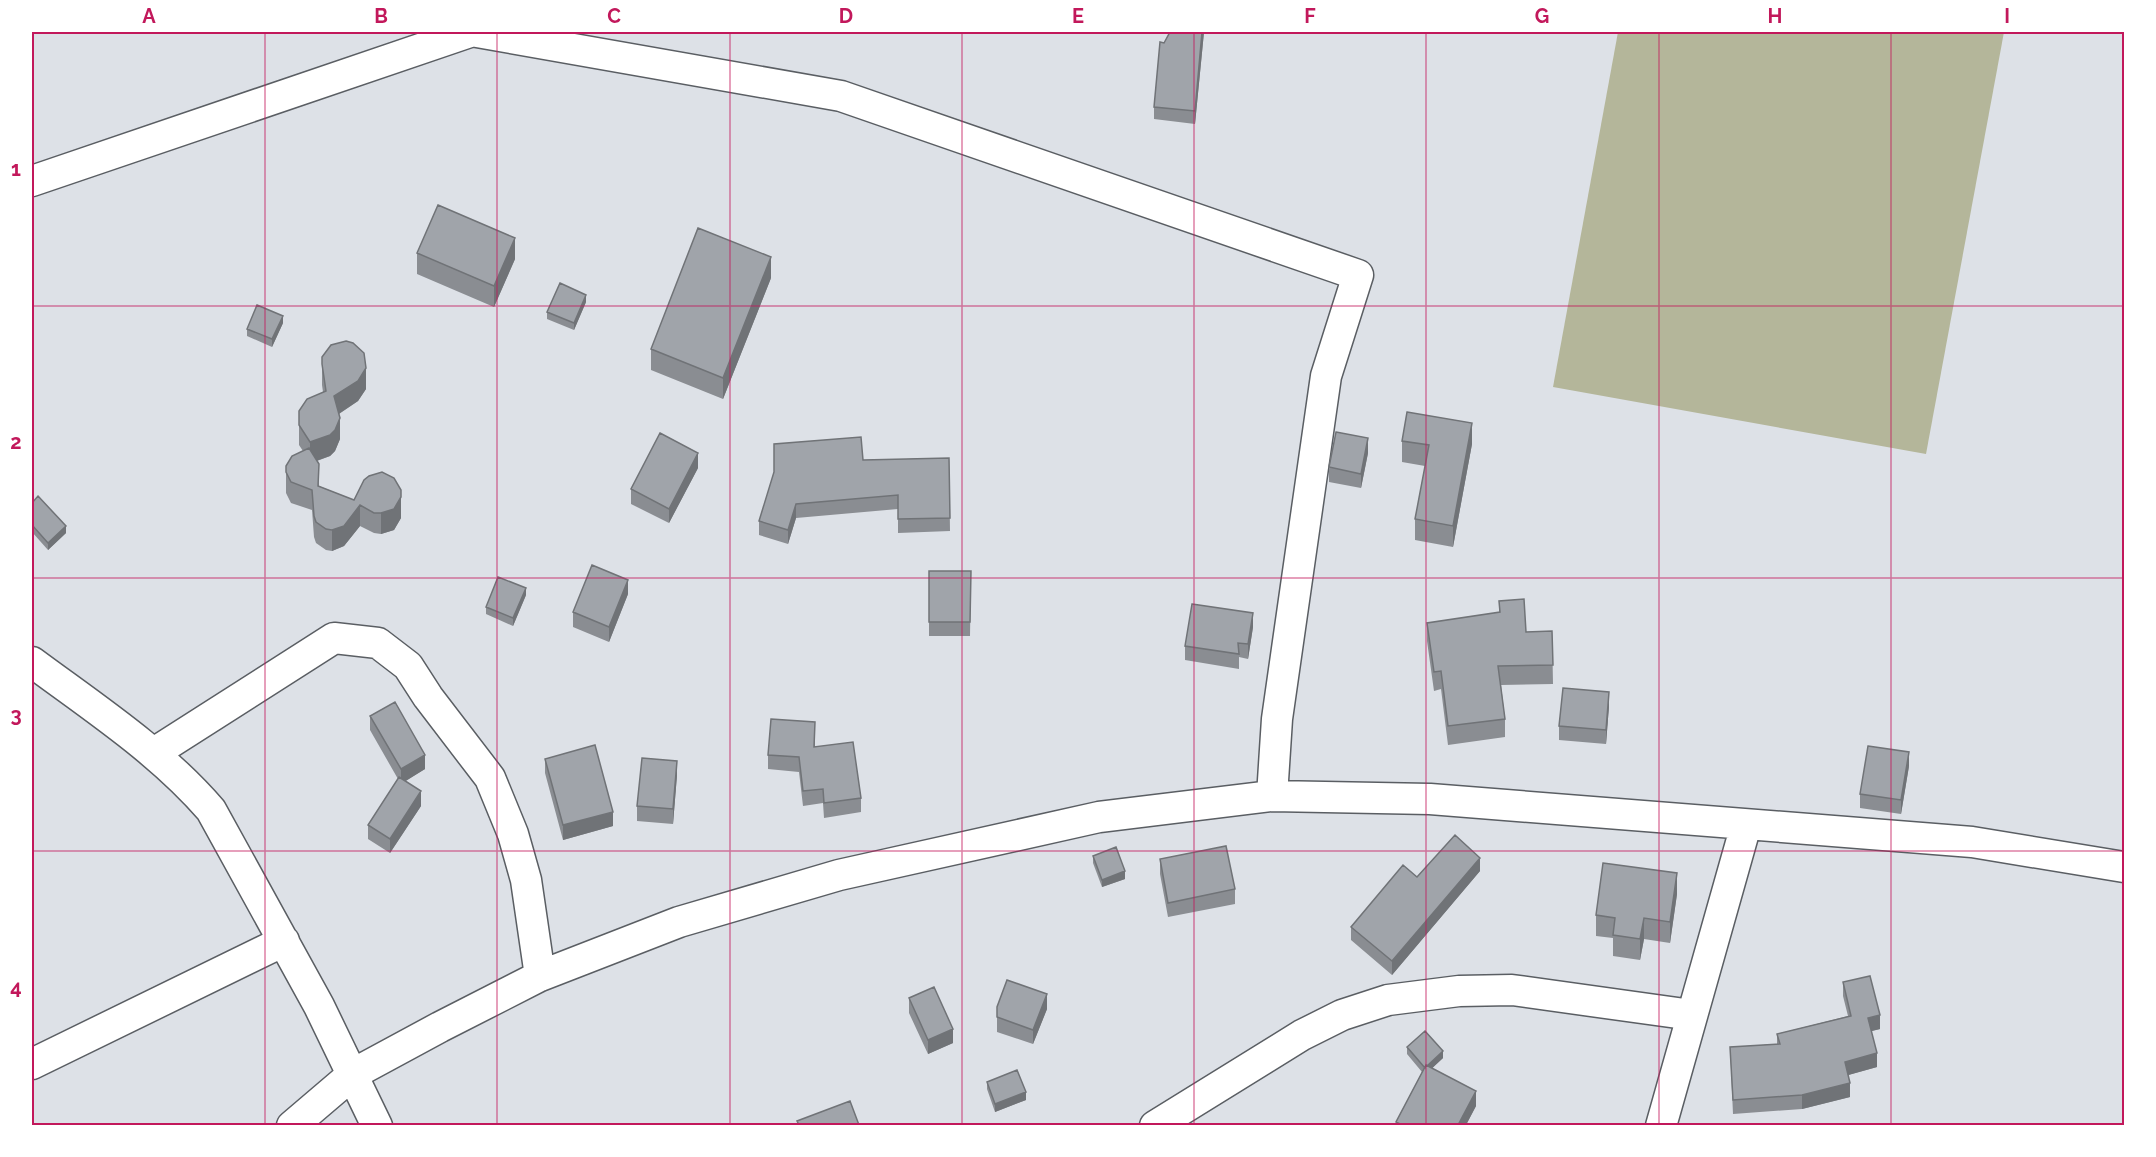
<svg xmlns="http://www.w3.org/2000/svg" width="2156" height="1157" viewBox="0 0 2156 1157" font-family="Raleway,sans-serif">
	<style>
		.green { fill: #b4b69a }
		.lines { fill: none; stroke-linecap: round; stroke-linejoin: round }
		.minor-casing { stroke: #5a5e63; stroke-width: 33 }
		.minor { stroke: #fff; stroke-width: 30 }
		.wall { fill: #8a8d92 }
		.shaded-wall { fill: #707377 }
		.building { fill: #a0a4aa; stroke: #707377; stroke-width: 1.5 }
		.grid { fill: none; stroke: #c2185b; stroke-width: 1.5; stroke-opacity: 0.55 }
		.neatline { fill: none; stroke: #c2185b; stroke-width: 2 }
		.grid-label { font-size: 20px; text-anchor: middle; font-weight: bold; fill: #c2185b }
	</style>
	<rect width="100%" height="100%" fill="#dde1e7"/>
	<path class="green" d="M1618 32H2004L1926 454 1553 387Z"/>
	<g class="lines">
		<defs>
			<path id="minor" d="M477 32 841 96 1358 275 1326 376 1277 719 1272 796
				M32 181 470 32
				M32 662C94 708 160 751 211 810L319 1006 377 1126
				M154 753 334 638 378 643 408 666 428 697 490 778 513 834 526 880 540 976
				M32 1064 284 941
				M292 1126 353 1074 440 1027 540 976 679 922 839 875 1099 817 1272 796 1430 799 1972 842 2124 867
				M1155 1126 1302 1035 1342 1015 1388 1000 1459 991 1512 990 1692 1015
				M1661 1126 1746 825"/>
		</defs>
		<use href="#minor" class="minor-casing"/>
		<use href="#minor" class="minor"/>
	</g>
	<path class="wall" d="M1170 32H1204L1195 124 1154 119V107L1164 43Z
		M417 253 515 259 494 307 417 274Z
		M771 278 723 399 651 370V349Z
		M586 302 574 330 547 319V312Z
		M283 323 272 347 247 336V329Z
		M322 364 366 389 358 401 339 414 340 439 335 451 330 456 317 461 319 486 354 500 401 511V518L394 530 381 534 374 533 360 526 344 546 332 551 326 550 316 543 314 537 312 510 291 503 286 493V466L303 451 299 445V411L323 392 322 385Z
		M1402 441 1472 444 1453 547 1415 540V519L1425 466 1402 462Z
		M1368 453 1361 488 1329 482V467Z
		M949 458 950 531 898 533V509L796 518 788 544 759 535V521L863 460Z
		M698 468 669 523 631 504V489Z
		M32 503 66 533 48 550 32 532Z
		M929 571H971L970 636H929Z
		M628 594 609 642 573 627V612Z
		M526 595 513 626 486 614V607Z
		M1499 601 1526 632 1552 631 1553 684 1501 685 1505 719V737L1448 745 1441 689 1434 691 1427 641V623L1499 613Z
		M1253 627 1248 659 1239 657V669L1185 660V646Z
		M1609 706 1606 744 1559 740V726Z
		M370 716 425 769 405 781 421 806 390 853 368 839V825L398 779 370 730Z
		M815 736V747L861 798V812L824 818 823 803 803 806 799 772 768 769V755Z
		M545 759 613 826 563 840 545 773Z
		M1909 766 1901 814 1860 808V794Z
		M677 775 673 824 637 821V806Z
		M1093 856 1125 879 1102 887 1093 863Z
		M1160 859 1235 889V904L1168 917 1160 874Z
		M1480 871 1392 975 1351 940V927L1417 877Z
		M1677 894 1670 943 1644 939 1640 960 1613 956V938L1596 936V915Z
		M1843 982 1880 1029 1871 1031 1877 1067 1848 1075 1850 1097 1802 1109 1733 1114 1730 1047 1777 1044V1034L1848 1016 1843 996Z
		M909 998 953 1043 928 1054 909 1013Z
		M997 1007 1047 1009 1033 1044 997 1032Z
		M1407 1047 1443 1058 1432 1068 1476 1106 1466 1125H1396V1122L1422 1072 1407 1054Z
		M987 1082 1026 1100 995 1112 987 1089Z"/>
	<path class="shaded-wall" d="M1202 32H1204L1195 124V111Z
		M515 238V259L494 307V286Z
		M771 257V278L723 399V378Z
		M586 295V302L574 330V323Z
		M283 316V323L272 347V339Z
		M366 368V389L358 401 334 417V396Z
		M340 418V439L335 451 330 456 310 463V442Z
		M1472 423V444L1453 547V526Z
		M1368 438V453L1361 488V474Z
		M698 453V468L669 523V509Z
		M401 490V518L394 530 381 534V513Z
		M796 504V518L788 544V530Z
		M360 505V526L344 546 332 551V530Z
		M66 526V533L48 550V543Z
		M628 580V594L609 642V627Z
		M526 588V595L513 626V618Z
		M1253 613V627L1248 659V644Z
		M1609 692V706L1606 744V730Z
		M1909 752V766L1901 814V800Z
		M425 755V769L401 784V769Z
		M677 761V775L673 824V809Z
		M421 791V806L390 853V839Z
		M613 812V826L563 840V825Z
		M1480 858V871L1392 975V961Z
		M1125 871V879L1102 887V880Z
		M1677 873V894L1670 943V922Z
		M1644 918V939L1640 960V939Z
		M1047 994V1009L1033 1044V1030Z
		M1880 1015V1029L1868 1032V1018Z
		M953 1029V1043L928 1054V1040Z
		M1443 1051V1058L1425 1075V1068Z
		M1877 1053V1067L1845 1076V1062Z
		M1850 1083V1097L1802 1109V1095Z
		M1476 1091V1106L1466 1125H1458Z
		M1026 1092V1100L995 1112V1104Z"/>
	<path class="building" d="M1170 32H1202L1195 111 1154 107 1160 42 1164 43Z
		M438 205 515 238 494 286 417 253Z
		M698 228 771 257 723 378 651 349Z
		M560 283 586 295 574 323 547 312Z
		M257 305 283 316 272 339 247 329Z
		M346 341 353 343 364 353 366 368 358 381 334 396 340 418 335 430 330 435 310 442 299 425V411L307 399 326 391 322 364V357L331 345Z
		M1407 412 1472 423 1453 526 1415 519 1429 445 1402 441Z
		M1336 432 1368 438 1361 474 1329 467Z
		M660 433 698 453 669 509 631 489Z
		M861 437 863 460 949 458 950 518 898 519V495L796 504 788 530 759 521 774 472V444Z
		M309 448 319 464 318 486 354 500 364 480 369 476 382 472 394 478 401 490V497L394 509 381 513H374L360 505 344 526 332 530 326 529 316 522 314 516 312 490 291 482 286 472V466L292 456Z
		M38 496 66 526 48 543 32 525V503Z
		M592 565 628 580 609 627 573 612Z
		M929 571H971L970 622H929Z
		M498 577 526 588 513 618 486 607Z
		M1524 599 1526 632 1552 631 1553 665 1498 666 1505 719 1448 726 1441 671 1434 672 1427 623 1500 612 1499 601Z
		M1192 604 1253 613 1248 644 1238 643 1239 654 1185 646Z
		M1563 688 1609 692 1606 730 1559 726Z
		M395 702 425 755 401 769 370 716Z
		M771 719 815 722 814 747 853 742 861 798 824 803 823 789 803 791 799 757 768 755Z
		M595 745 613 812 563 825 545 759Z
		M1868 746 1909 752 1901 800 1860 794Z
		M642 758 677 761 673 809 637 806Z
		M399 777 421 791 390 839 368 825Z
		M1455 835 1480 858 1392 961 1351 927 1403 865 1417 877Z
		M1226 846 1235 889 1168 903 1160 859Z
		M1116 847 1125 871 1102 880 1093 856Z
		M1603 863 1677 873 1670 922 1644 918 1640 939 1613 935 1615 918 1596 915Z
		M1870 976 1880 1015 1868 1018 1877 1053 1845 1062 1850 1083 1802 1095 1733 1100 1730 1047 1780 1044 1777 1034 1851 1016 1843 982Z
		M1007 980 1047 994 1033 1030 997 1017V1007Z
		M934 987 953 1029 928 1040 909 998Z
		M1425 1031 1443 1051 1427 1066 1426 1065 1425 1068 1407 1047Z
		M1426 1065 1476 1091 1458 1125H1402L1396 1122Z
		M1017 1070 1026 1092 995 1104 987 1082Z
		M850 1101 859 1125H799L797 1121Z"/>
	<path class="grid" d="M265 32V1126M497 32V1126M730 32V1126M962 32V1126M1194 32V1126M1426 32V1126M1659 32V1126M1891 32V1126M32 306H2124M32 578H2124M32 851H2124"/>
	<rect width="2156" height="1157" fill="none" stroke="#ffffff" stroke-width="66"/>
	<rect x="33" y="33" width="2090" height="1091" class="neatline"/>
	<g class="grid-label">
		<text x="149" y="23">A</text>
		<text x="381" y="23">B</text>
		<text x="614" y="23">C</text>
		<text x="846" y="23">D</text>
		<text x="1078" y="23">E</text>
		<text x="1310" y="23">F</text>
		<text x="1542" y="23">G</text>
		<text x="1775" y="23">H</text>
		<text x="2007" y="23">I</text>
		<text x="16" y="176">1</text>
		<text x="16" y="449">2</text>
		<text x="16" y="722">3</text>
		<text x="16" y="994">4</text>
	</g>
</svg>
